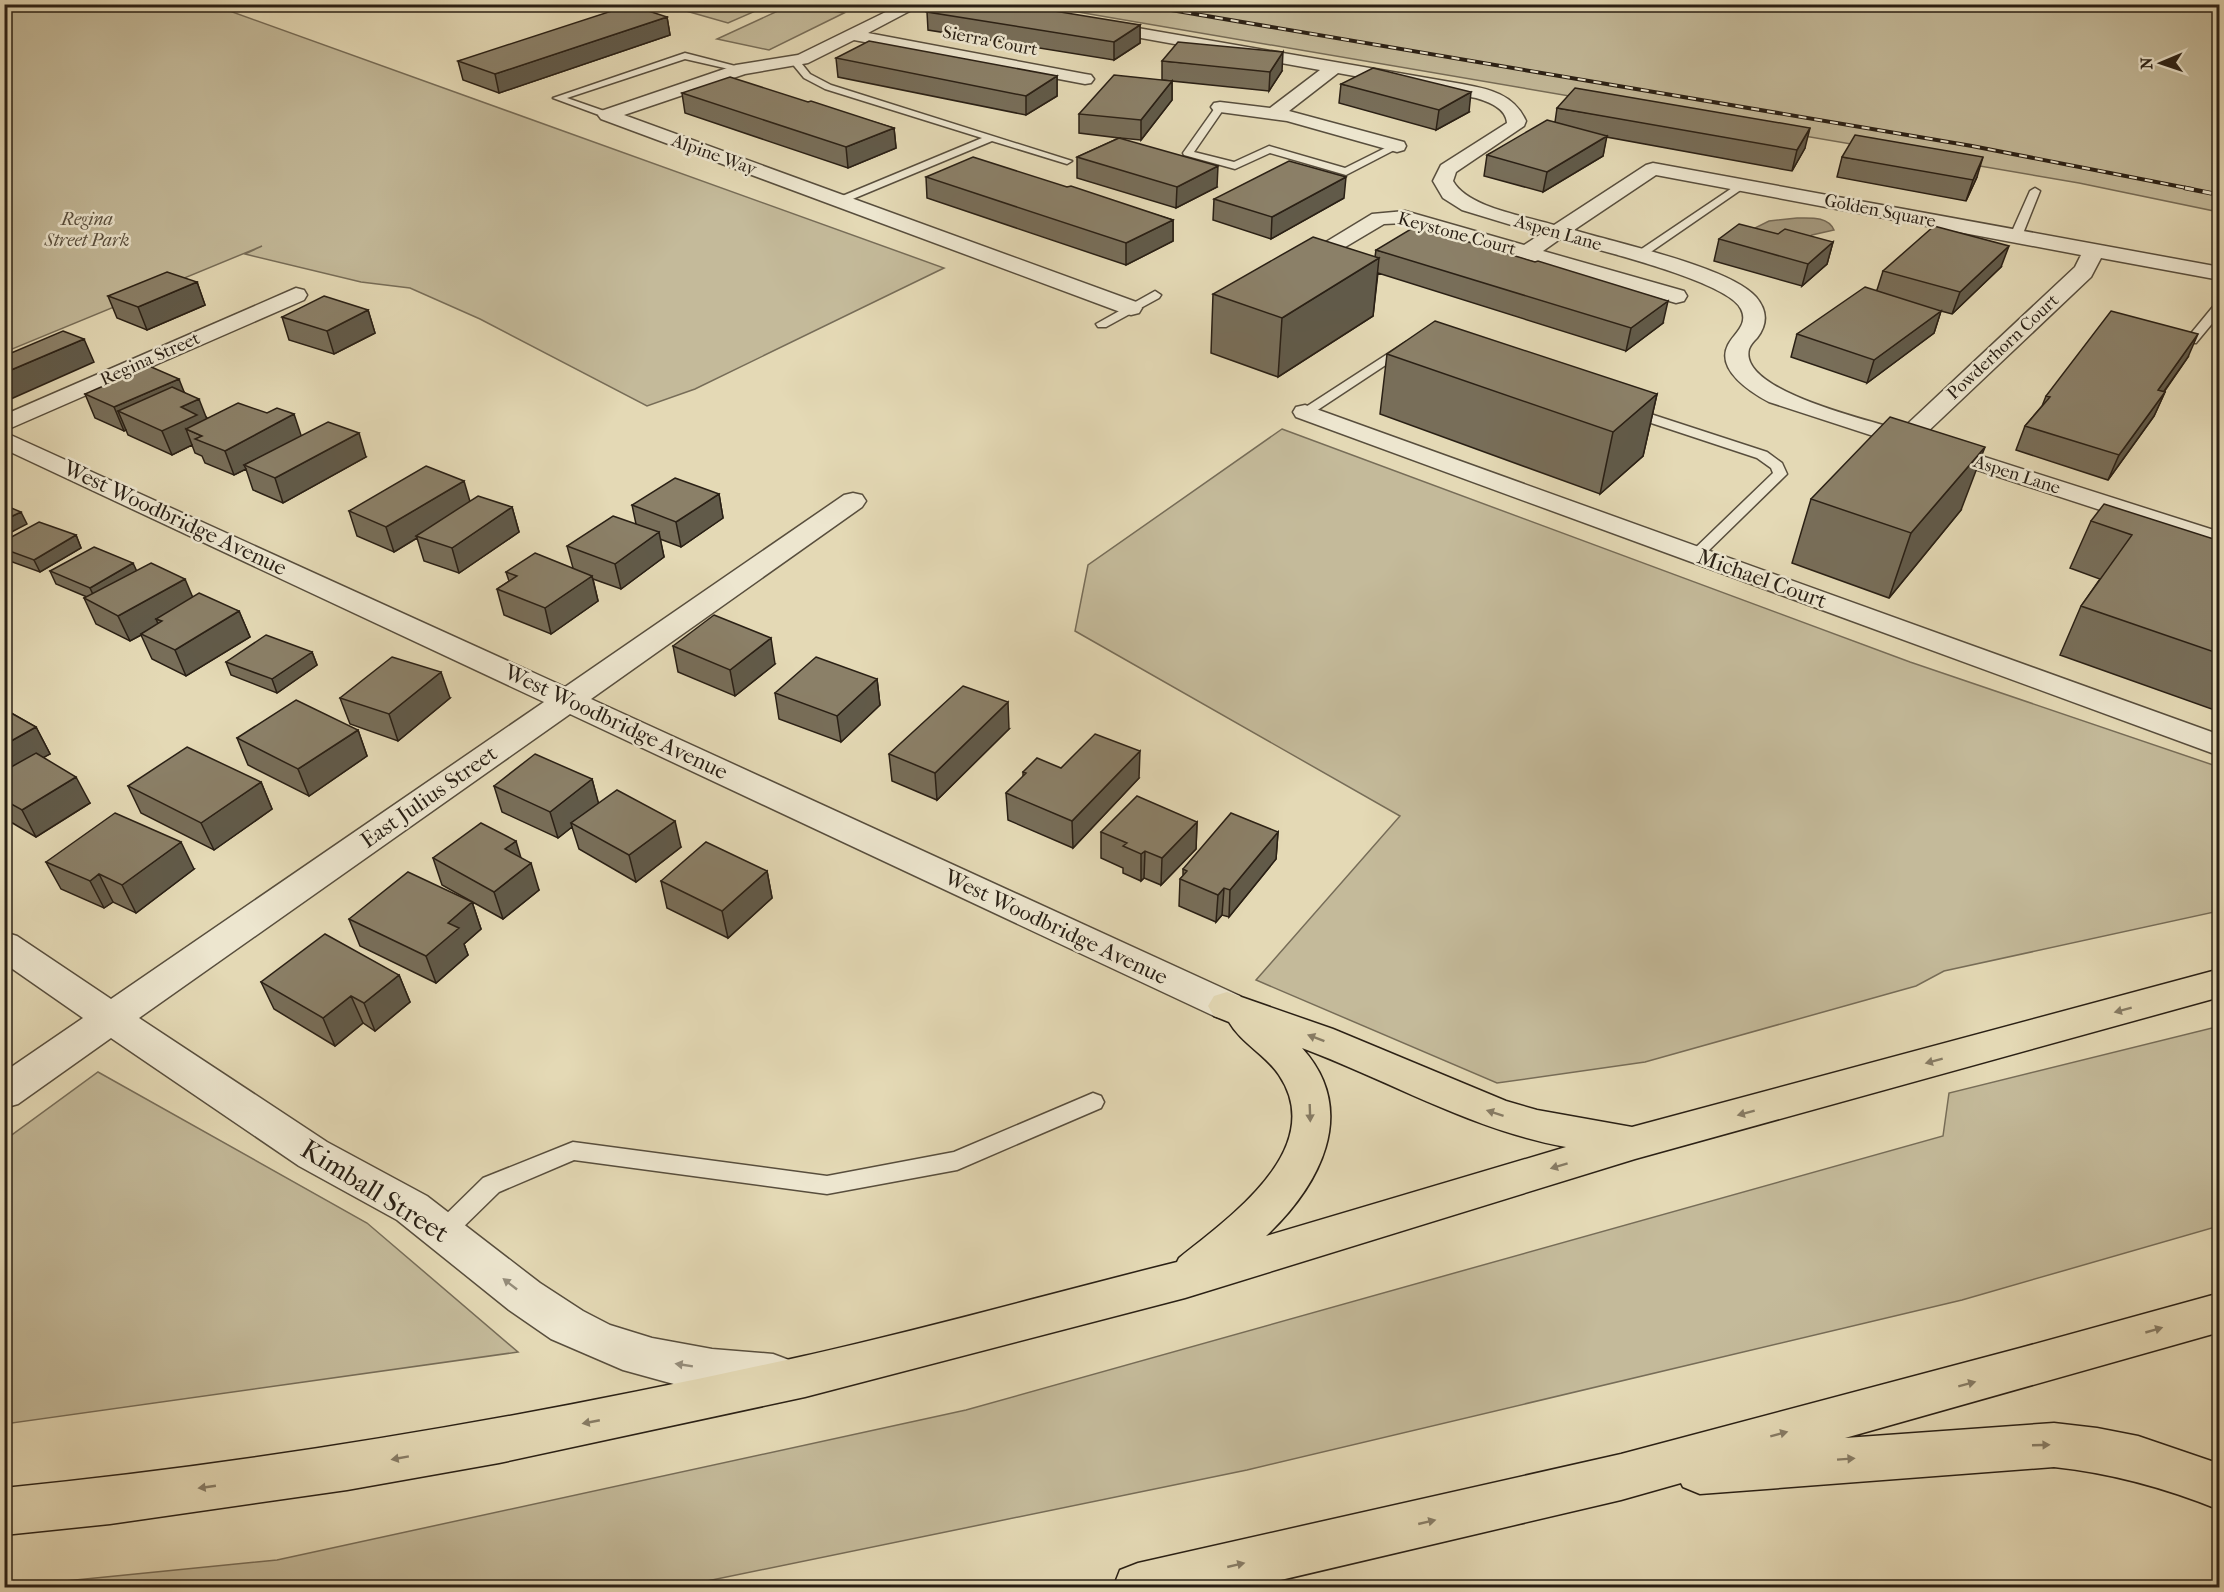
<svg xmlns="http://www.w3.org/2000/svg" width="2224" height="1592" viewBox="0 0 2224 1592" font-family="'IM FELL French Canon',serif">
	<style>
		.green { fill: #c4ba9a; stroke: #776d58; stroke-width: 1.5 }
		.water { fill: #a59a7f; stroke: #746955; stroke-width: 1.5 }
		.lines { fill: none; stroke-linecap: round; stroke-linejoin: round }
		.service-casing { stroke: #584e3d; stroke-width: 3 }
		.minor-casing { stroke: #584e3d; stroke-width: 3 }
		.trunk-casing { stroke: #2a2015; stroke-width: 3 }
		.service { fill: #ede6cf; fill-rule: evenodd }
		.minor { fill: #ede6cf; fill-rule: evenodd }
		.trunk { fill: #e4d9b5; fill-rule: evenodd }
		.rail-far1-casing { stroke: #2a2015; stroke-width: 4 }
		.rail-casing { stroke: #2a2015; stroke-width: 4.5 }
		.rail-far1 { stroke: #ede6cf; stroke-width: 2; stroke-dasharray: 8; stroke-linecap: butt }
		.rail { stroke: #ede6cf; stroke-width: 3; stroke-dasharray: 9; stroke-linecap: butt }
		.wall { fill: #786e59; stroke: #2a2015; stroke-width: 1.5 }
		.shaded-wall { fill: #615a49; stroke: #2a2015; stroke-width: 1.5 }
		.building { fill: #8b8068; stroke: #2a2015; stroke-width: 1.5 }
		.oneway { fill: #877c65 }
		.oneway2 { fill: #958d7b }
		.labels { text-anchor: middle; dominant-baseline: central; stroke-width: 5; stroke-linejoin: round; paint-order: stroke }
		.far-street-label { font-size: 18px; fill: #2a2015; stroke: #ede6cf }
		.far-park-label { font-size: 18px; font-style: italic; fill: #584e3d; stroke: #ede6cf }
		.street-label { font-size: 22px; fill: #2a2015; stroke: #ede6cf }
		.near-street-label { font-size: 27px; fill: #2a2015; stroke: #ede6cf }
	</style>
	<rect width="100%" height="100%" fill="#e4d9b5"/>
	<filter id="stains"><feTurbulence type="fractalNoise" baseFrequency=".00333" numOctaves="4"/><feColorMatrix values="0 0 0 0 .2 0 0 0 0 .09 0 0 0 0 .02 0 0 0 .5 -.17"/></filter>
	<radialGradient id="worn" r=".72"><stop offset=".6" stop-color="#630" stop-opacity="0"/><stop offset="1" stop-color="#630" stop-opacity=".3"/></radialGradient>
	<path class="green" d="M793 4 844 13 769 50 717 39Z
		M5 5H213L944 268 695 389 647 406 480 319 410 288 361 282 245 254 262 246 5 352Z
		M665 5H769L728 23Z
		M1037 5H2219V212L2079 183Z
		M1282 429 1910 662 2219 767V911L1944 971 1916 986 1645 1062 1497 1083 1256 980 1400 816 1075 631 1088 565Z
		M2212 1028 2220 1031 2219 1226 1962 1300 1247 1470 678 1587H5L277 1560 966 1410 1943 1136 1949 1093Z
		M98 1072 367 1223 518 1352 5 1424V1140Z"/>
	<path class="water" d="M1797 218C1810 218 1828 216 1834 230L1812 235 1805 240 1753 229 1769 221Z"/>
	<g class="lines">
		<defs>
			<path id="service" d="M685 53 747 69 742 72 685 59 567 98 610 113V117L607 118 553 98Z
				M792 59H798L810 74 831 85 1072 161 1067 164 992 141 843 203H835V199L982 138 825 89 804 78 790 61Z
				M1217 105 1225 107 1194 152 1234 162 1269 146 1345 168 1393 144 1402 146 1346 175 1270 153 1235 169 1184 155 1183 153Z
				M1741 182 1745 183V187L1642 258H1634V254Z
				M2035 188 2040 191 2022 236 2016 239 2012 238 2010 236 2030 191Z
				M1155 291 1161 295 1159 298 1106 327H1098L1096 324Z
				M2220 302V314L2196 343H2188L2186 340 2188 337 2216 303Z
				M1406 342 1412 346 1410 349 1310 415 1305 416 1298 412Z
				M1629 407 1767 452 1782 463 1787 474 1701 558H1691L1688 555 1691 552 1773 473 1771 468 1757 458 1624 414 1622 411 1624 408Z
				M1093 1093 1101 1096 1104 1102 1101 1108 957 1170 827 1194 574 1160 499 1192 451 1239 443 1242 435 1239 431 1232 435 1225 483 1178 573 1142 827 1176 954 1152Z"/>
			<path id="minor" d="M902 4H923L868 33 1085 74 1091 75 1094 79 1091 83 1085 84 854 40 808 63 745 74 624 115 1139 303 1142 308 1139 313 1131 315 1123 313 601 119 598 115 601 111 736 65 798 55Z
				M1097 21 1462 84C1489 89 1514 94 1526 121L1524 126 1456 172 1453 181C1468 208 1526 216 1554 225L1646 165 1653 163 2220 267V280L2101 258 2091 277 1922 437 2220 532V549L1769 402C1752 393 1715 370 1728 345 1734 333 1749 325 1741 309 1728 281 1594 249 1560 239L1543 251 1684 291 1687 296 1684 301 1676 303 1404 223 1384 224 1330 256 1323 258 1316 256 1312 252 1316 248 1372 214 1405 211 1524 245 1541 234 1462 210 1443 198 1433 181 1441 165 1507 123C1506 108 1489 102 1476 98L1338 73 1289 111 1404 142 1406 146 1404 150 1397 152 1287 121 1220 112 1214 111 1211 107 1214 103 1220 102 1270 108 1320 70 1091 29 1089 26 1091 23ZM1656 175 2081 255 2075 267 1901 430C1872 421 1738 391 1749 349 1751 344 1754 341 1757 338 1768 324 1767 310 1756 297 1730 267 1616 243 1574 230Z
				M296 288 304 290 307 295 304 300 4 431V415Z
				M1305 405 2220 735V756L1296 417 1293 412 1296 407Z
				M4 432 565 687 844 495 853 493 862 495 866 501 862 507 591 699 1240 996 1246 1006 1240 1016 1227 1020 1214 1016 570 714 139 1018 327 1142 427 1196 540 1283 583 1311 610 1325 652 1338 712 1349 773 1354 789 1360 796 1375 789 1390 773 1396 681 1386 623 1370 551 1339 509 1310 397 1220 299 1166 111 1038 18 1104 4 1108V1072L83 1018 4 963V932L17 936 111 999 544 702 4 449Z"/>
			<path id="trunk" d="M2220 969V997L1635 1159 1185 1298 805 1397 499 1463 347 1490 110 1524 4 1535V1488C274 1461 540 1415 804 1356 929 1328 1052 1293 1177 1262L1179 1258C1227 1219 1329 1149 1279 1075 1266 1055 1241 1043 1229 1022L1214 1016 1208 1006 1214 996 1227 992 1333 1029 1506 1101 1537 1110 1632 1127ZM1302 1048C1390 1081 1472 1130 1566 1147L1266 1236C1319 1186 1360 1112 1302 1048Z
				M2220 1293V1332L1845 1438 2054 1423 2097 1428 2138 1436 2220 1464V1510C2165 1488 2112 1473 2054 1467L1700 1494 1683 1487 1681 1483 1621 1500 1247 1588H1113L1120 1570 1138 1563 1621 1454 2020 1348Z"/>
		</defs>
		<use href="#service" class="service-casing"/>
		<use href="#minor" class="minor-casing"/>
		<use href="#trunk" class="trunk-casing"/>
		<use href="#service" class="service"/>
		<use href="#minor" class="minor"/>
		<use href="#trunk" class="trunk"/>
		<defs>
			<path id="rail-far1" d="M1136 4 1972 146 2192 189"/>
			<path id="rail" d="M2185 188 2220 195"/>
		</defs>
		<use href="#rail-far1" class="rail-far1-casing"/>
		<use href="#rail" class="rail-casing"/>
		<use href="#rail-far1" class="rail-far1"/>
		<use href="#rail" class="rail"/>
	</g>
	<path class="wall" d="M927 12 1140 25V43L1114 60 928 30Z
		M667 17 670 35 499 93 463 80 458 61Z
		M836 58 1057 76V96L1026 115 838 77Z
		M1162 61 1282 71 1269 91 1162 80Z
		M1172 81V100L1141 140 1120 138 1217 187 1176 208 1077 178V157L1119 138 1079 133V114Z
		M1341 84 1469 112 1436 130 1339 103Z
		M682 93 808 102 894 128 896 148 848 168 685 113Z
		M1557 108 1805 148 1792 171 1606 137 1603 156 1543 192 1484 176 1487 155 1555 122Z
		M1842 157 1977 177 1966 201 1837 177Z
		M926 177 1067 187 1173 220V241L1126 265 927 198Z
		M1344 198 1271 239 1213 220 1214 199Z
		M1778 234 1833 242 1827 264 1802 286 1714 261 1719 239Z
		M1376 250 1663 323 1626 351 1378 273 1373 316 1278 377 1211 353 1213 294 1375 257Z
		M2001 267 1952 314 1941 311 1934 333 1867 383 1791 357 1797 334 1877 290 1883 271Z
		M197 282 205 305 147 330 117 318 108 296Z
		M368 310 375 333 334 354 289 340 282 317Z
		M1387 354 1657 394 1643 456 1600 494 1380 414Z
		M2188 357 2164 392H2165L2154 416 2108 480 2016 450 2025 426 2042 406 2046 396Z
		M184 392 207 418 301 436 366 457 283 503 253 490 246 469 234 475 205 463 202 456 195 453 192 445 172 455 128 435 126 430 124 431 95 418 85 394Z
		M719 494 723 518 681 547 660 539 664 557 621 589 593 579 598 601 551 634 504 615 497 589 509 581 506 572 573 568 567 546 636 524 632 505Z
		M1811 499 1961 510 1889 598 1792 563Z
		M470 501 512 507 519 532 459 573 424 561 417 538 394 552 357 536 349 511Z
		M2091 521 2220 541V712L2060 655 2081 606 2100 579 2070 568Z
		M76 535 81 548 40 572 4 559V541Z
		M50 571H136L193 597 239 611 250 637 186 676 152 659 141 635 130 641 96 624 84 598 87 597 56 584Z
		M673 646 775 664 735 696 678 672Z
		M312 652 317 665 277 693 231 675 226 662Z
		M877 679 880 705 841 742 779 719 775 693Z
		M340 698H450L398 741 350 724Z
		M4 709 36 727 50 754 43 757 90 803 36 837 4 818Z
		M1009 729 937 800 892 781 889 754Z
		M358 730 367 756 309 796 248 765 237 738Z
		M1061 768 1139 778 1073 848 1008 820 1006 793 1023 777V772Z
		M592 779 598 803 681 847 636 882 579 849 572 827 558 838 502 812 494 786Z
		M261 782 272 809 214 850 141 813 128 786Z
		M1197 822 1196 849 1161 885 1144 878 1141 881 1123 873V868L1101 858V832Z
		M1278 832 1276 859 1229 917 1222 915 1216 922 1179 906 1180 879 1183 876V869Z
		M433 858 522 859 539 890 503 919 442 885Z
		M46 862 194 869 136 913 113 902 104 908 61 889Z
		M767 871 772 898 728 938 667 908 661 881Z
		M472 902 481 929 464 944 468 955 436 983 360 946 349 919Z
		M399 975 410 1002 375 1031 363 1023 335 1046 274 1009 261 982Z"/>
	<path class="shaded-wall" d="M667 17 670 35 499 93 495 74Z
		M1140 25V43L1114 60V42Z
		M1283 52 1282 71 1269 91 1270 72Z
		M1057 76V96L1026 115V96Z
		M1172 81V100L1141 140V120Z
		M1471 92 1469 112 1436 130 1439 110Z
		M894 128 896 148 848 168 846 147Z
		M1810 128 1805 148 1792 171 1797 150Z
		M1607 136 1603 156 1543 192 1547 172Z
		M1983 157 1977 177 1966 201 1973 180Z
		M1218 166 1217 187 1176 208 1177 187Z
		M1346 177 1344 198 1271 239 1272 217Z
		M1173 220V241L1126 265V243Z
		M1833 242 1827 264 1802 286 1808 264Z
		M2009 246 2001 267 1952 314 1960 292Z
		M1379 258 1373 316 1278 377 1282 318Z
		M197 282 205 305 147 330 138 307Z
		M1668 301 1663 323 1626 351 1631 328Z
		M368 310 375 333 334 354 327 331Z
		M1941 311 1934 333 1867 383 1874 360Z
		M2198 334 2188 357 2148 414 2158 390Z
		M84 339 94 362 4 402V373Z
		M179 379 188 402 118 411 126 430 124 431 114 407Z
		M2165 392 2154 416 2108 480 2119 455Z
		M1657 394 1643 456 1600 494 1613 432Z
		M199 399 208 422 202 436 186 429 192 445 172 455 162 431 181 407Z
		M294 414 302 438 244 465 246 469 234 475 225 451Z
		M359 433 366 457 283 503 275 478Z
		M1985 447 1961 510 1889 598 1911 533Z
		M464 481 471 505 416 536 417 538 394 552 386 527Z
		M719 494 723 518 681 547 676 522Z
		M512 507 519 532 459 573 452 548Z
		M21 512 27 524 4 536V520Z
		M659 532 664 557 621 589 615 564Z
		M76 535 81 548 40 572 34 560Z
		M133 563 139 576 96 601 90 588Z
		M592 576 598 601 551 634 545 608Z
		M185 579 196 605 162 621 156 619 159 626 141 634V635L130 641 118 616Z
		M239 611 250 637 186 676 175 650Z
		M771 638 775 664 735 696 730 670Z
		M312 652 317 665 277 693 272 679Z
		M441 672 450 698 398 741 389 714Z
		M877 679 880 705 841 742 837 716Z
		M1008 702 1009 729 937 800 935 773Z
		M36 727 50 754 4 780V745Z
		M358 730 367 756 309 796 298 769Z
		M1140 751 1139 778 1073 848 1072 821Z
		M76 777 90 803 36 837 22 810Z
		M592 779 599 805 571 823 572 827 558 838 550 812Z
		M261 782 272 809 214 850 201 823Z
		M675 821 681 847 636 882 629 855Z
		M1197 822 1196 849 1161 885 1162 858Z
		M1278 832 1276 859 1229 917 1230 890Z
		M516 841 524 868 505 849Z
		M181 842 194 869 136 913 122 885Z
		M1145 851 1144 878 1141 881V854Z
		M531 863 539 890 503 919 494 892Z
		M767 871 772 898 728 938 722 911Z
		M99 874 113 902 104 908 90 881Z
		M1224 888 1222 915 1216 922 1218 895Z
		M472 902 481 929 464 944 468 955 436 983 426 956 448 923Z
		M399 975 410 1002 375 1031 364 1003Z
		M351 996 363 1023 335 1046 323 1018Z"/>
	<path class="building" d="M940 4H1011L1140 25 1114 42 927 12Z
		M630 5 667 17 495 74 458 61Z
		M869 41 1057 76 1026 96 836 58Z
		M1178 42 1283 52 1270 72 1162 61Z
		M1373 68 1471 92 1439 110 1341 84Z
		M1114 75 1172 81 1141 120 1079 114Z
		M730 77 808 102 811 101 894 128 846 147 682 93Z
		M1575 88 1810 128 1797 150 1557 108Z
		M1547 120 1607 136 1547 172 1487 155Z
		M1855 135 1983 157 1973 180 1842 157Z
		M1119 138 1218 166 1177 187 1077 157Z
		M973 157 1067 187 1071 186 1173 220 1126 243 926 177Z
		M1289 161 1346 177 1272 217 1214 199Z
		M1739 224 1778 234 1785 229 1833 242 1808 264 1719 239Z
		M1416 226 1535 262 1538 261 1668 301 1631 328 1376 250Z
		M1934 226 2009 246 1960 292 1883 271Z
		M1313 237 1379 258 1282 318 1213 294Z
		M167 272 197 282 138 307 108 296Z
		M1865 287 1941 311 1874 360 1797 334Z
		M324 296 368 310 327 331 282 317Z
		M2111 311 2198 334 2158 390 2165 392 2119 455 2025 426 2050 397 2046 396Z
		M1435 321 1657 394 1613 432 1387 354Z
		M63 331 84 339 4 373V356Z
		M149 366 179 379 114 407 85 394Z
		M172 387 199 399 181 407 197 415 162 431 118 411Z
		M238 403 267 413 277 408 294 414 225 451 195 439 202 436 186 429Z
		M1890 417 1985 447 1911 533 1811 499Z
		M328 422 359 433 275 478 244 465Z
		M426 466 464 481 386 527 349 511Z
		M675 478 719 494 676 522 632 505Z
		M478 496 512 507 452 548 416 536Z
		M2104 504 2220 541V654L2081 606 2132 535 2091 521Z
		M4 505 21 512 4 520Z
		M613 516 659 532 615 564 567 546Z
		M39 522 76 535 34 560 4 549V541Z
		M94 547 133 563 90 588 50 571Z
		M535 553 592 576 545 608 497 589 517 576 506 572Z
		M151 563 185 579 118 616 84 598Z
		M199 593 239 611 175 650 141 634 162 621 156 619Z
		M714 615 771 638 730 670 673 646Z
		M266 635 312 652 272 679 226 662Z
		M392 657 441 672 389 714 340 698Z
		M816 657 877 679 837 716 775 693Z
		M963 686 1008 702 935 773 889 754Z
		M296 700 358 730 298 769 237 738Z
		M4 709 36 727 4 745Z
		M1095 734 1140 751 1072 821 1006 793 1026 773 1023 772 1037 758 1061 768Z
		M187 747 261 782 201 823 128 786Z
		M36 753 76 777 22 810 4 800V771Z
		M535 754 592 779 550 812 494 786Z
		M617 790 675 821 629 855 571 823Z
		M1137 796 1197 822 1162 858 1145 851 1141 854 1123 846 1127 843 1101 832Z
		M115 813 181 842 122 885 99 874 90 881 46 862Z
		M1231 813 1278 832 1230 890 1224 888 1218 895 1180 879 1187 871 1183 869Z
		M481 823 516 841 505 849 531 863 494 892 433 858Z
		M706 842 767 871 722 911 661 881Z
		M408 872 472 902 448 923 459 928 426 956 349 919Z
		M325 934 399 975 364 1003 351 996 323 1018 261 982Z"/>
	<defs><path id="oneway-solid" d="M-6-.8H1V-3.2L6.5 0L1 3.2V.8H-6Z" transform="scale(1.5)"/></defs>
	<g class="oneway">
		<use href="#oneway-solid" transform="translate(2123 1010) rotate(165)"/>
		<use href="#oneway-solid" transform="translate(1316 1038) rotate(-159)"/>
		<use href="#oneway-solid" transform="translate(1934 1061) rotate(165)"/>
		<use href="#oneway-solid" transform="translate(1310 1113) rotate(88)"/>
		<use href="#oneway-solid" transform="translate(1495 1113) rotate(-162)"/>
		<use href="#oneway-solid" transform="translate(1746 1113) rotate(165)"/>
		<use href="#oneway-solid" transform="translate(1559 1166) rotate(163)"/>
		<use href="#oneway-solid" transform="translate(2154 1330) rotate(-16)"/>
		<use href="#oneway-solid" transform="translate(1967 1384) rotate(-15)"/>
		<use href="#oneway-solid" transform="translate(591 1422) rotate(169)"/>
		<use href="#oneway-solid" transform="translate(1779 1434) rotate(-15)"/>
		<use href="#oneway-solid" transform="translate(2041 1445) rotate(-2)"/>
		<use href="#oneway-solid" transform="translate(400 1458) rotate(170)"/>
		<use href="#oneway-solid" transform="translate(1846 1459) rotate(-4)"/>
		<use href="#oneway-solid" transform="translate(207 1487) rotate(172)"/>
		<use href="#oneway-solid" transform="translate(1427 1522) rotate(-13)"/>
		<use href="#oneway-solid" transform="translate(1236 1565) rotate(-13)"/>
	</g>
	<g class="oneway2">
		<use href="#oneway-solid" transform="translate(510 1284) rotate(-142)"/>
		<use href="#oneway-solid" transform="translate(684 1365) rotate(-171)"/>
	</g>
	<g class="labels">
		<g class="far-street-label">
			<text transform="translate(990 41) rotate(11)">Sierra Court</text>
			<text transform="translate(714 155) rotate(20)">Alpine Way</text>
			<text transform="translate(1880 211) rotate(11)">Golden Square</text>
			<text transform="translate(1558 233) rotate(16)">Aspen Lane</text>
			<text transform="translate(1457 234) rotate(15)">Keystone Court</text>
			<text transform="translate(2003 347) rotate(-43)">Powderhorn Court</text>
			<text transform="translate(150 359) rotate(-24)">Regina Street</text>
			<text transform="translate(2017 475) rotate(18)">Aspen Lane</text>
		</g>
		<g class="far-park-label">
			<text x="87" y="219">Regina<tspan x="87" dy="21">Street Park</tspan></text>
		</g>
		<g class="street-label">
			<text transform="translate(175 518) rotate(25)">West Woodbridge Avenue</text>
			<text transform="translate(1762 579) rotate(20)">Michael Court</text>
			<text transform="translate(616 722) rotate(25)">West Woodbridge Avenue</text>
			<text transform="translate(429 797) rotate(-35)">East Julius Street</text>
			<text transform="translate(1056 927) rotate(25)">West Woodbridge Avenue</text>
		</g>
		<g class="near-street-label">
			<text transform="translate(375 1191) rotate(32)">Kimball Street</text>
		</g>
	</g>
	<rect width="2224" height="1592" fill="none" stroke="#e4d9b5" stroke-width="24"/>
	<rect x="6" y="6" width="2212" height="1580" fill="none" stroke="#2a2015" stroke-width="3"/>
	<rect x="12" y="12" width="2200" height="1568" fill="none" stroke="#2a2015" stroke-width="1.5"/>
	<g transform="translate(2161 63) rotate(268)" stroke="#ede6cf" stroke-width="4.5" paint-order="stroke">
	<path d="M0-4.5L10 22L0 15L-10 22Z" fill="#2a2015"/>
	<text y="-9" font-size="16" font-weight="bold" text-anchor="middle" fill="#2a2015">N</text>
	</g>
	<rect width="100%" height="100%" filter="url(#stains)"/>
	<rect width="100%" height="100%" fill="url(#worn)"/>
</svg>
